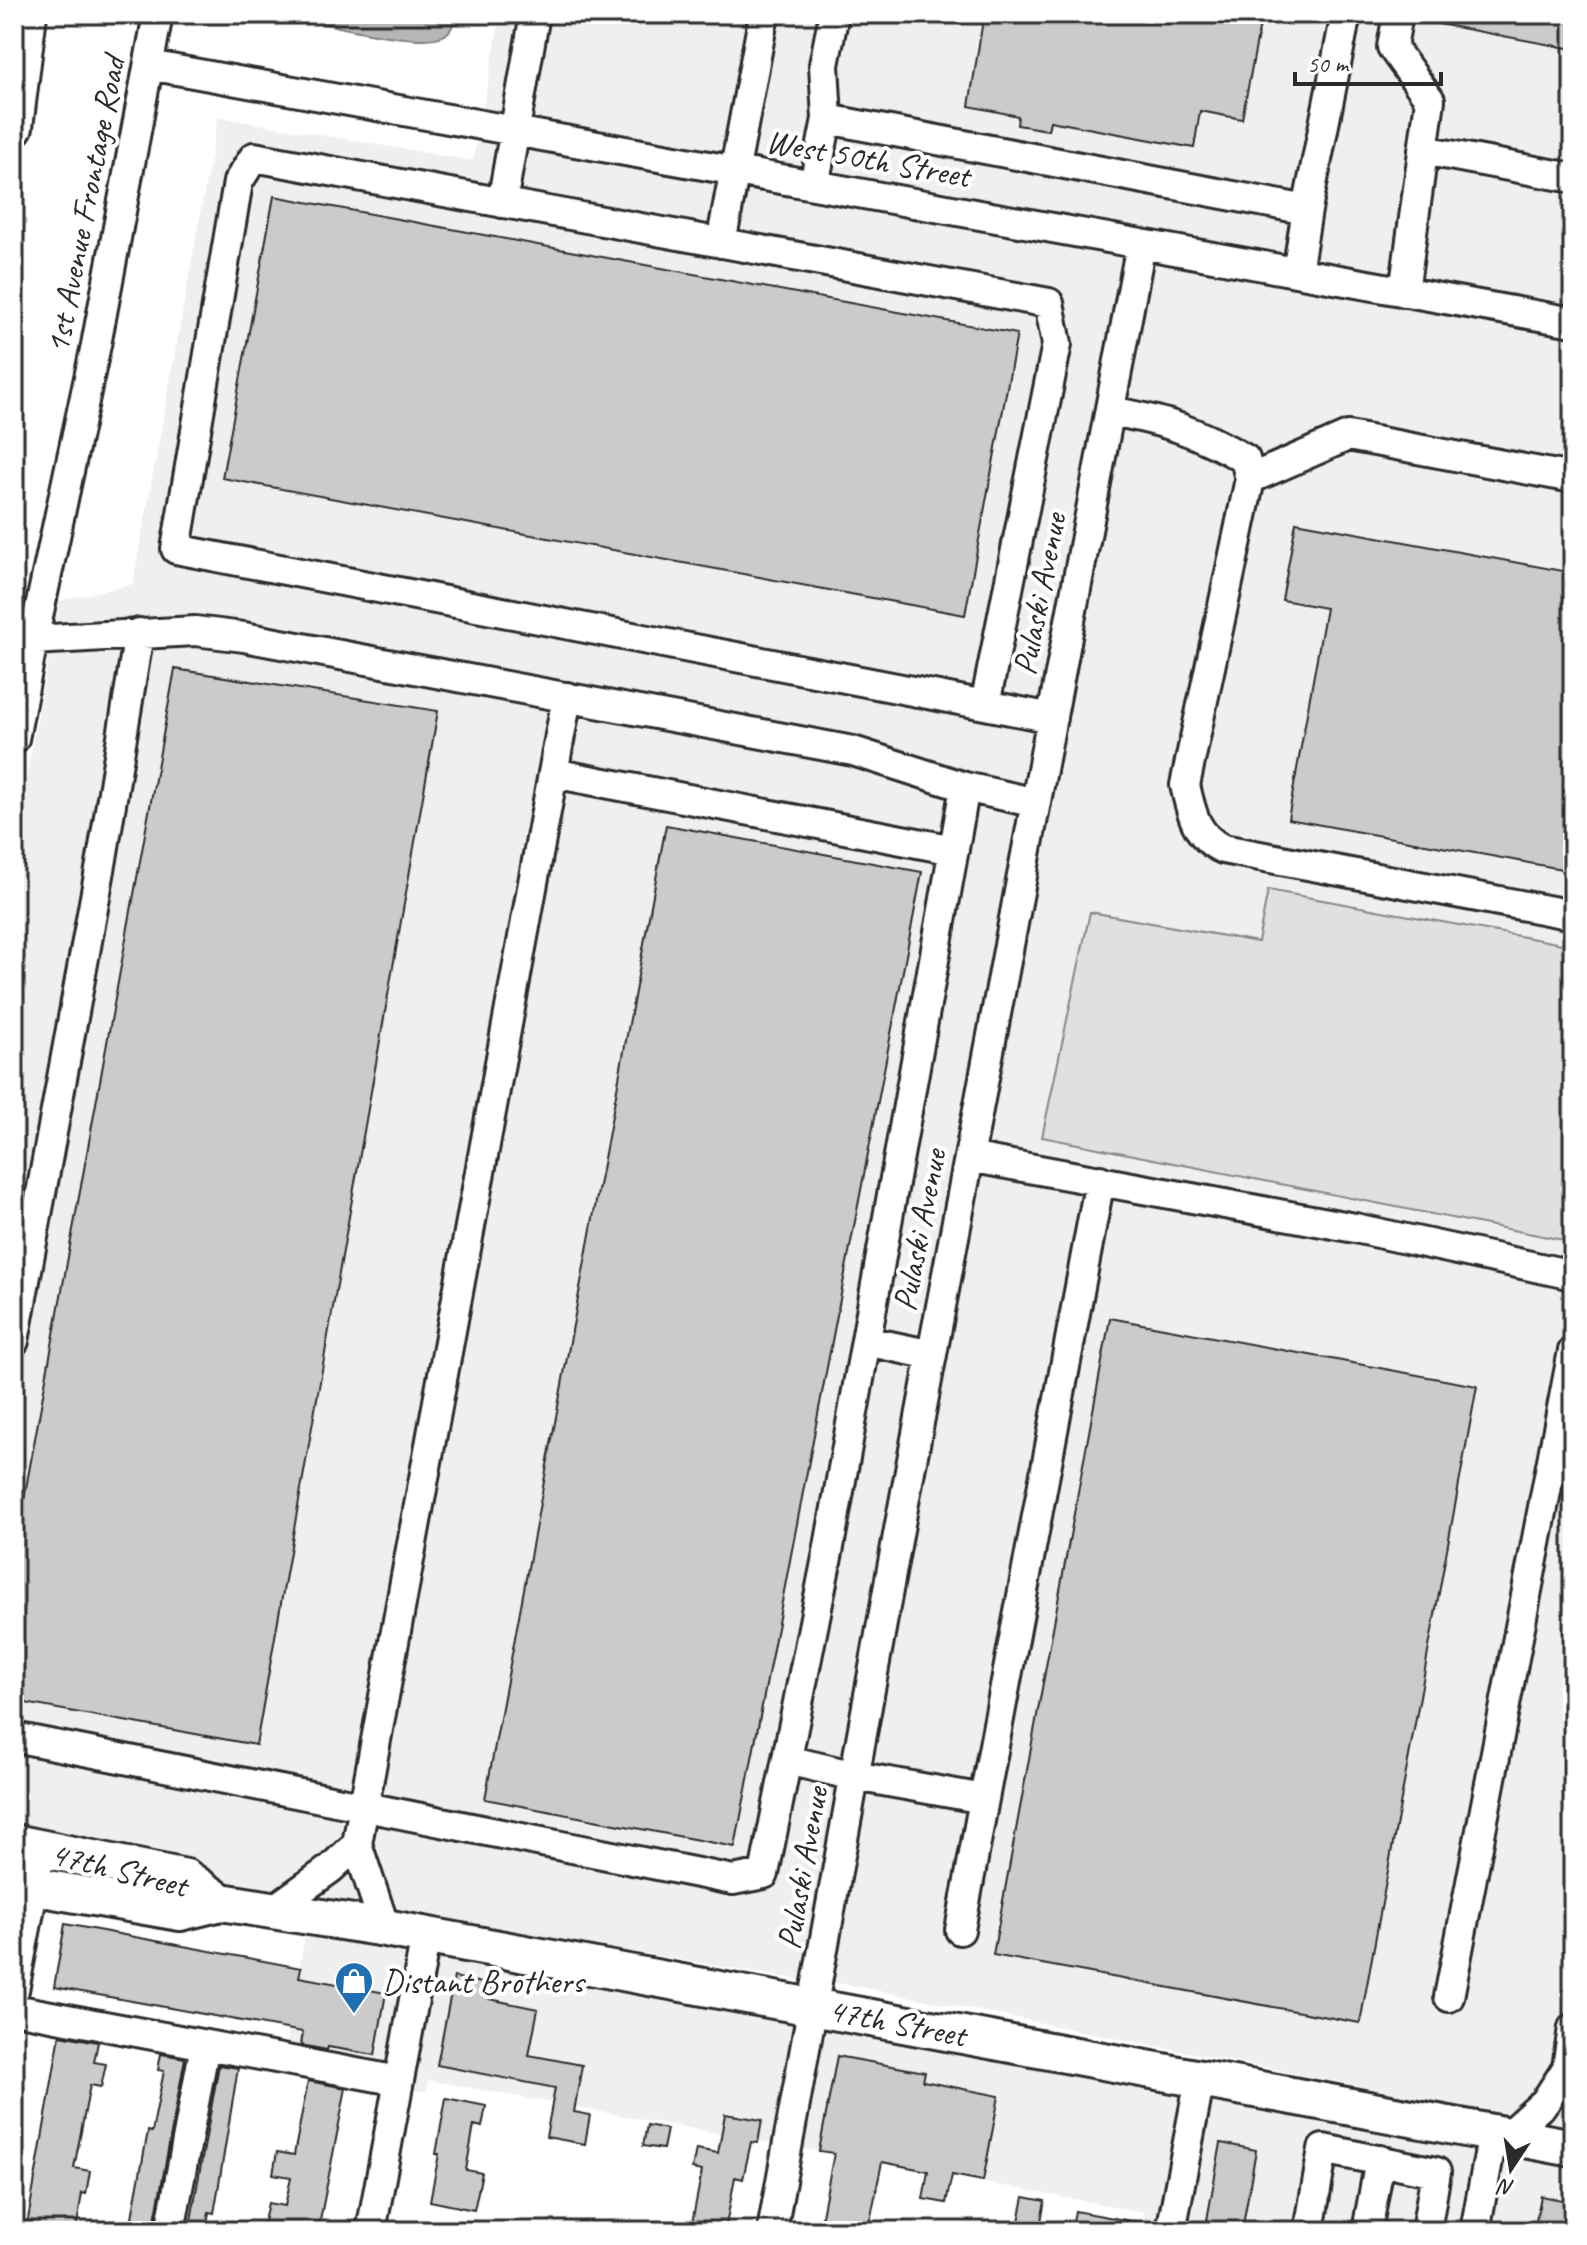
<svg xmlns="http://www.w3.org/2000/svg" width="1587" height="2245" viewBox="0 0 1587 2245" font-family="Caveat,sans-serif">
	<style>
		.built { fill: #efefef }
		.green { fill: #e0e0e0; stroke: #868686; stroke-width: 2 }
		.water { fill: #b6b6b6; stroke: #7e7e7e; stroke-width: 2 }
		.building { fill: #cbcbcb; stroke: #2b2b2b; stroke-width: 2 }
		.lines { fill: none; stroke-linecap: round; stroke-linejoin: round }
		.minor-casing { stroke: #2b2b2b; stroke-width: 34 }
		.major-casing { stroke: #2b2b2b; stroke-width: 42 }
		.minor { stroke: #fff; stroke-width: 28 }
		.major { stroke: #fff; stroke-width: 36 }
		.labels { text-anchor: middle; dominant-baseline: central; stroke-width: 8; stroke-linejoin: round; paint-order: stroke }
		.street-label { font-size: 34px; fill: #2b2b2b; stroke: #fff }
		.poi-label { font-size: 34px; fill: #2b2b2b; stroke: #fff; text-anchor: start }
	</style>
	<rect width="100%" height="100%" fill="#fff"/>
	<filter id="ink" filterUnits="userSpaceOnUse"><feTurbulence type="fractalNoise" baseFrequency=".0125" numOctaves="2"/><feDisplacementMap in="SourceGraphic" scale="16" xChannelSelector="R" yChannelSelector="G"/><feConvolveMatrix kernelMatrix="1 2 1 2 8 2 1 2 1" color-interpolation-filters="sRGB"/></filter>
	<g filter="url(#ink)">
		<path class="built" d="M501 14H1573V2129L845 1984 802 1980 228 1884 14 1832V845L59 601 133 584 218 117 473 161Z
			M307 1923 806 2013 781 2145 428 2080 426 2092 283 2067Z
			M818 2015 1573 2156V2231H1141L1144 2212 793 2147Z"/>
		<path class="green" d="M1268 890 1573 946V1242L1042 1137 1090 912 1258 942Z"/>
		<path class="water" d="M286 14H455C453 23 453 30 445 35 422 49 315 22 286 14Z"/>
		<path class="building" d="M984 14H1262L1242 119 1200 111 1194 148 1050 121 1048 130 1017 125 1018 116 969 106Z
			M1428 14H1573V49L1428 22Z
			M274 196 1017 334 965 615 222 478Z
			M1296 522 1573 573V871L1288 819 1326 608 1282 600Z
			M175 669 438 711 256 1745 14 1701V1554Z
			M666 825 922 872 735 1847 485 1799Z
			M1110 1318 1477 1386 1360 2023 993 1955Z
			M65 1924 301 1968 299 1977 386 1993 375 2055 328 2047 327 2050 301 2045 303 2032 54 1987Z
			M454 1977 491 1985 489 1999 538 2009 529 2055 582 2065 574 2112 590 2115 585 2144 546 2137 555 2088 437 2065Z
			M60 2035 98 2042 94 2062 106 2064 101 2087 90 2085 74 2168 90 2171 86 2194 82 2193 76 2231H26Z
			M161 2054 185 2058 153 2231H146L130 2228 148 2131 152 2132 164 2071 158 2070Z
			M837 2056 925 2072 923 2081 999 2096 983 2181 952 2175 946 2203 923 2199 928 2171 882 2162 868 2231H819L834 2153 819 2151Z
			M219 2065 238 2068 217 2196 214 2213 209 2212 206 2231H189Z
			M308 2081 346 2088 318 2231H262L268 2203 285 2206 291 2177 273 2174 277 2152 294 2155Z
			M446 2098 486 2106 482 2127 474 2125 466 2170 482 2173 474 2210 430 2201 439 2154H436Z
			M725 2114 762 2120 758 2143 751 2142 743 2179 735 2177 725 2231 691 2228 702 2171 692 2169 696 2149 718 2153Z
			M647 2125 667 2129 663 2149 643 2146Z
			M1221 2143 1256 2150 1242 2231H1205Z
			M1541 2196 1573 2202V2231H1534Z
			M1024 2197 1045 2201 1039 2231H1017Z
			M1075 2211 1142 2223 1141 2231H1071Z"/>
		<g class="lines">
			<defs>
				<path id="minor" d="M1398 14 1392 47 1430 100 1404 292
					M149 65 1573 322
					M827 119 1307 210 1297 272
					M1423 150 1573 178
					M814 185 827 119 824 65 834 14
					M502 203 535 14
					M1307 210 1346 14
					M721 243 764 14
					M1110 411C1166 421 1196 431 1245 459L1250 479 1185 785C1191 812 1196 837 1223 849L1573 915
					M1250 479 1348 436 1573 478
					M33 640 195 631 244 637 853 751 965 787 1036 803
					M985 705 1057 344 1049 303 254 157 238 182 176 549 985 705 1052 718
					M14 739 33 640 96 345 158 14
					M553 773 954 850
					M969 1157 1355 1228 1568 1274 1573 1277
					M14 1341 102 859 139 633
					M866 1341 932 1355
					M14 1737 733 1880 764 1874 829 1547 965 787
					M787 1760 855 1776 984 1799 960 1930
					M984 1799 1100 1180
					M273 1910 330 1869 357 1844
					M385 1928 357 1844 567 697
					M14 1990 41 1849
					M1449 1997 1573 1351
					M14 2009 399 2081
					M1507 2136 1545 2102 1567 2068 1573 2028
					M170 2231 205 2045
					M371 2231 426 1935
					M772 2231 900 1524 1141 244
					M1171 2231 1200 2079
					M1309 2231 1323 2149 1436 2172 1426 2231
					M1367 2231 1380 2160
					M1475 2231 1493 2133"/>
				<path id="major" d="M14 127 28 14
					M14 1843 186 1878 221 1902
					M14 1883 180 1912 221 1902 385 1928 1573 2148"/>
			</defs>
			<use href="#minor" class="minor-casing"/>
			<use href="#major" class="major-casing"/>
			<use href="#minor" class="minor"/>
			<use href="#major" class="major"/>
		</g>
	</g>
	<defs>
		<symbol id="shop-pin" viewBox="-11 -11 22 30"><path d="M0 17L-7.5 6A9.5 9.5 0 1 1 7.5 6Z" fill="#1f6fb2" stroke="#fff"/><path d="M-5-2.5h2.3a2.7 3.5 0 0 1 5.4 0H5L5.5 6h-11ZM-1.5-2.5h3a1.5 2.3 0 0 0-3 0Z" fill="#fff"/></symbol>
	</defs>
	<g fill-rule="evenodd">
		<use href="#shop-pin" x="332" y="1959" width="44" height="60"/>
	</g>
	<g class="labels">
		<g class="street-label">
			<text transform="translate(868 158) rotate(10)">West 50th Street</text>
			<text transform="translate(85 205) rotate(-79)">1st Avenue Frontage Road</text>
			<text transform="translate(1039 594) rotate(-79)">Pulaski Avenue</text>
			<text transform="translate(919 1230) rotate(-79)">Pulaski Avenue</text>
			<text transform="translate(802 1868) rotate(-80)">Pulaski Avenue</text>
			<text transform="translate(119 1869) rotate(14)">47th Street</text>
			<text transform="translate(897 2022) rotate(11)">47th Street</text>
		</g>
		<g class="poi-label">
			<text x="382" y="1981">Distant Brothers</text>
		</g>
	</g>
	<rect width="1587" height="2245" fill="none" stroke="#fff" stroke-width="48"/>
	<rect x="24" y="24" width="1539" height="2197" fill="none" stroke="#2b2b2b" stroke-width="3" filter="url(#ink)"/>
	<g transform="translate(1511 2169) rotate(192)" stroke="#ffffff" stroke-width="6" paint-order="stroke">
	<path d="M0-6L14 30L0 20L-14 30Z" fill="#2b2b2b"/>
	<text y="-12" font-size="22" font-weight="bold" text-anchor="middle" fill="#2b2b2b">N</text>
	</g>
	<path d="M1295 72v12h146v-12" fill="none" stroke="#2b2b2b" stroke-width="4"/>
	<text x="1307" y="72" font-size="24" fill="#2b2b2b" stroke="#ffffff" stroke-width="6" paint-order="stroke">50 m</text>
</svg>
